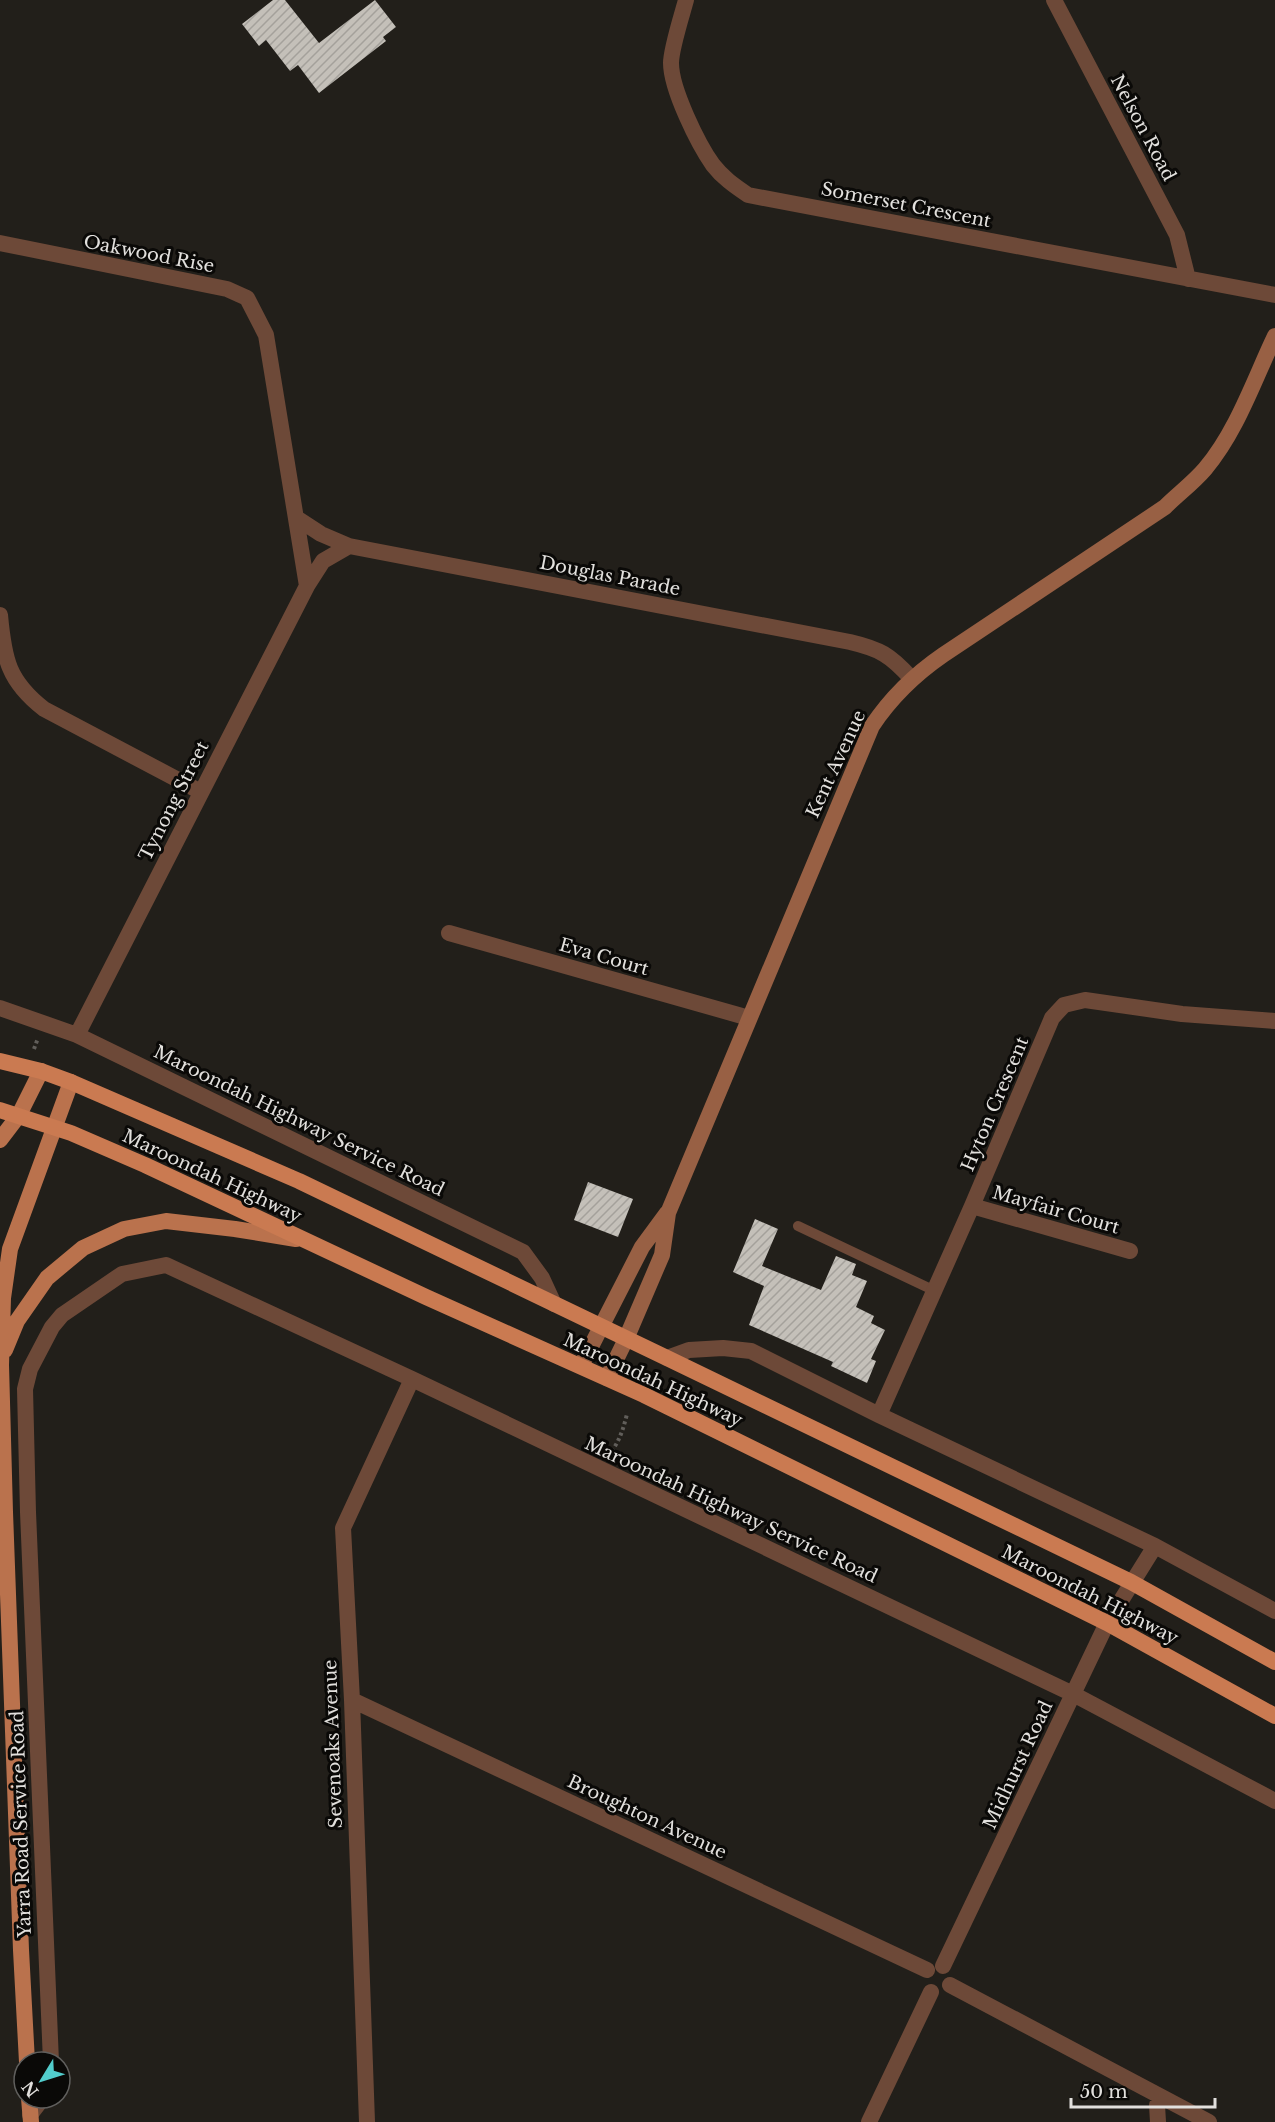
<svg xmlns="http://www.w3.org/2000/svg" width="1275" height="2122" viewBox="0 0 1275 2122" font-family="'Libre Baskerville',serif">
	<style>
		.building { fill: url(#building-hatch) }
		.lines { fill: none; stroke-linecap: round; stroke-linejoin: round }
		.path { stroke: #615e5a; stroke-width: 4; stroke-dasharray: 3 3; stroke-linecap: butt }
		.service { stroke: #6d4938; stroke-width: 10 }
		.minor { stroke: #6d4938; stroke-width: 16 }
		.secondary { stroke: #986044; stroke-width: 16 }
		.primary { stroke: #ba724d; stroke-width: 16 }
		.trunk { stroke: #ca7a51; stroke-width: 16 }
		.labels { text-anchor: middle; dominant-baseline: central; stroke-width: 6; stroke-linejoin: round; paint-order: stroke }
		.street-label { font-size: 18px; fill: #e2e0dd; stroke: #0a0907 }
	</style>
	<defs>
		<pattern id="building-hatch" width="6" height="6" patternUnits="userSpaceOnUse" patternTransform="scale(1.5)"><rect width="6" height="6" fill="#c4c0b9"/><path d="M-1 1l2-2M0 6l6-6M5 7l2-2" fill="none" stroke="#a4a19b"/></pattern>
	</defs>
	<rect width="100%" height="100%" fill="#221f1a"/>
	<path class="building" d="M273 0H285L319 43 375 0 396 27 383 37 386 41 319 93 298 65 290 71 266 40 259 46 242 24Z
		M588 1182 633 1199 618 1237 574 1220Z
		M755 1219 778 1229 762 1266 821 1290 836 1256 856 1264 852 1275 867 1281 856 1307 874 1316 871 1323 885 1330 871 1359 876 1361 867 1383 831 1366 833 1362 749 1325 764 1286 733 1272Z"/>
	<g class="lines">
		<path class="path" d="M34 1049 38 1038
			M608 1456C619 1443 623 1430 627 1414"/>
		<path class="service" d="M798 1226 933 1290"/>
		<path class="minor" d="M686 0C682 15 671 49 671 63 671 89 698 144 713 165 723 178 735 186 748 195L1275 295
			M1054 0 1177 235 1188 279
			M0 243 227 289 247 298 266 335 307 586
			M298 519 321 534 349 546 850 642C880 649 890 655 911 678
			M0 615C4 659 8 681 44 709L201 792
			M449 933 749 1018
			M0 1008 77 1035 523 1252 542 1278 554 1304
			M77 1035 307 586 323 561 349 546
			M972 1206 1130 1251
			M667 1358 689 1350 723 1348 751 1351 879 1415 1155 1546 1275 1611
			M879 1415 972 1206 1052 1018 1064 1005 1085 1000 1182 1014 1275 1021
			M352 1700 927 1970
			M943 1966 1107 1623 1155 1546
			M950 1985 1209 2122
			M51 2062 28 1512 25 1389 30 1369 52 1327 62 1315 122 1274 166 1265 412 1379 1073 1694 1275 1801
			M30 2115 43 2098
			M367 2122 352 1700 343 1528 412 1379
			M869 2122 931 1992
			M1158 2122 1157 2105 1160 2097"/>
		<path class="secondary" d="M581 1366 642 1247 667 1213
			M607 1378 626 1339 662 1255 668 1213 872 726C892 696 914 675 943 655L1165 507C1178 494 1193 483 1205 469 1237 431 1254 380 1275 336"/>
		<path class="primary" d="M0 1140 19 1115 41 1071
			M5 1350 17 1321 47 1278 83 1248 124 1229 166 1221 235 1229 296 1239
			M27 2062 21 1950 5 1512 1 1365 3 1298 10 1249 71 1082
			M29 2098 31 2122"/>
		<path class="trunk" d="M0 1061 41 1071 71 1082 299 1181 667 1358 1131 1582 1275 1662
			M0 1110 71 1133 145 1165 426 1297 644 1395 1107 1623 1275 1716"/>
	</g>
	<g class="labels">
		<g class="street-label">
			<text transform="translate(1143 128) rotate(62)">Nelson Road</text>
			<text transform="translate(906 205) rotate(11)">Somerset Crescent</text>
			<text transform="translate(149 254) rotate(11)">Oakwood Rise</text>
			<text transform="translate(610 576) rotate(11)">Douglas Parade</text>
			<text transform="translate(836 764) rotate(-65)">Kent Avenue</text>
			<text transform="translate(174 801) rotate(-63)">Tynong Street</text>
			<text transform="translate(604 957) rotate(16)">Eva Court</text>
			<text transform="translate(995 1104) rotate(-67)">Hyton Crescent</text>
			<text transform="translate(299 1121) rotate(26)">Maroondah Highway Service Road</text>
			<text transform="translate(212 1176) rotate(25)">Maroondah Highway</text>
			<text transform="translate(1056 1210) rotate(16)">Mayfair Court</text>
			<text transform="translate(653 1380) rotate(25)">Maroondah Highway</text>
			<text transform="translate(731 1510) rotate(25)">Maroondah Highway Service Road</text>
			<text transform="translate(1090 1595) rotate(27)">Maroondah Highway</text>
			<text transform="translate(333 1744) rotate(-92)">Sevenoaks Avenue</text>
			<text transform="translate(1018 1765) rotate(-65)">Midhurst Road</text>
			<text transform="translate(647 1817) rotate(25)">Broughton Avenue</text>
			<text transform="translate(21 1824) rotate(-92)">Yarra Road Service Road</text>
		</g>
	</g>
	<g transform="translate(42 2080) rotate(232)"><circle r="28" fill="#0a0907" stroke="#605f5d" stroke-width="1.5"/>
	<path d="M0-4.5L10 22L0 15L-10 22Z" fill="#52cdcc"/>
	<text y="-9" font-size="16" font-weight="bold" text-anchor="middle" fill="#e2e0dd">N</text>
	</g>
	<path d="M1071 2098v9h144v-9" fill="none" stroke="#e2e0dd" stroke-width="3"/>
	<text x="1080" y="2098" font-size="18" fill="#e2e0dd" stroke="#0a0907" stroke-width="4.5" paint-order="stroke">50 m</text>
</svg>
